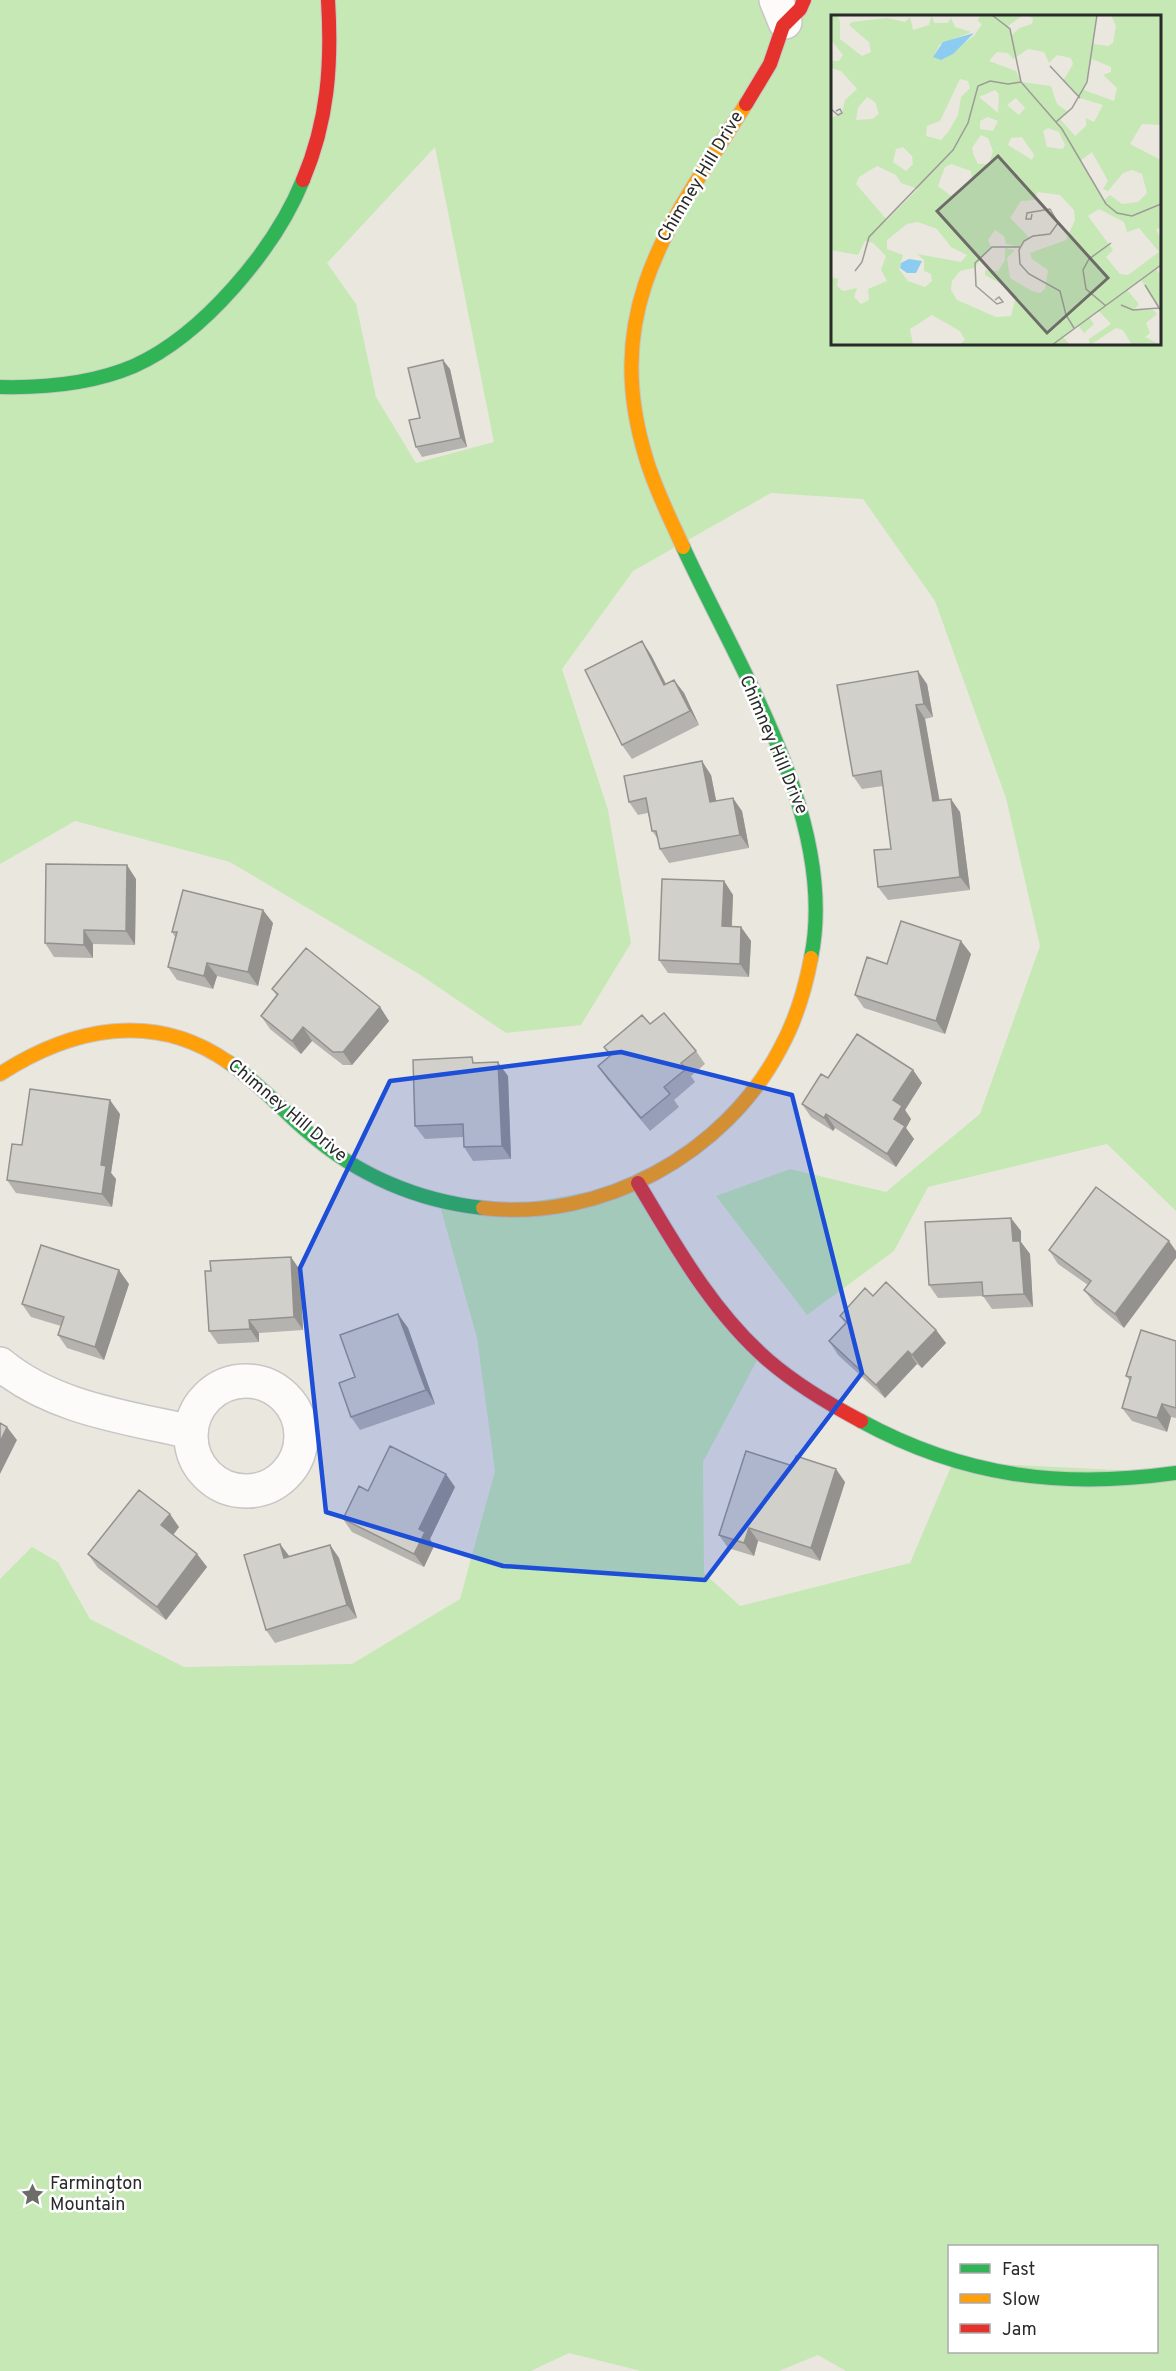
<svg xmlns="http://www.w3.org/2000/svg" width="1176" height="2371" viewBox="0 0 1176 2371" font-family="Overpass,sans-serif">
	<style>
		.green { fill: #c5e8b5; fill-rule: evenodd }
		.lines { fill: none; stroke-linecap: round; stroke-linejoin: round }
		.street-casing { stroke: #c7c6c5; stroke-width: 36 }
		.fast-casing { stroke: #c7c6c5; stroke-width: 16 }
		.slow-casing { stroke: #c7c6c5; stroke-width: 16 }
		.jam-casing { stroke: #c7c6c5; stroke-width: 16 }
		.street { stroke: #fcfbfa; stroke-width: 33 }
		.fast { stroke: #30b455; stroke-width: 14 }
		.slow { stroke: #ff9f0a; stroke-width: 14 }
		.jam { stroke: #e5322d; stroke-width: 14 }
		.wall { fill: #b5b3af }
		.shaded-wall { fill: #93928e }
		.building { fill: #d2d0cb; stroke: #93928e; stroke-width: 1.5 }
		.marked { fill: #1d4ed8; fill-opacity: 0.2; stroke: #1d4ed8; stroke-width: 4.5; stroke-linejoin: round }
		.labels { text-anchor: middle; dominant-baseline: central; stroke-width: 5; stroke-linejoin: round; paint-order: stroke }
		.street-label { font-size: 18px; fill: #2a2a2a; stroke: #fff }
		.poi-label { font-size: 18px; fill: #2a2a2a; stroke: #fff; text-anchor: start }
		.inset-road { fill: none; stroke: #9d9b97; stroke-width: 1.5 }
		.view { fill: #6d6c69; fill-opacity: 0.15; stroke: #6d6c69; stroke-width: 3 }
		.inset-edge { fill: none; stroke: #2a2a2a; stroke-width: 3 }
	</style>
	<rect width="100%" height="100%" fill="#eae7df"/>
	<path class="green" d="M0 0H1176V1211L1107 1144 928 1187 894 1251 807 1315 716 1196 790 1169 886 1192 980 1114 1040 946 1006 798 935 601 863 499 771 493 633 571 562 669 608 810 631 943 581 1025 506 1033 419 974 230 862 75 821 0 864ZM832 16H1160V344H832ZM435 147 494 442 416 463 376 397 356 304 327 263Z
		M638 1183 761 1353 703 1462 704 1573 740 1606 910 1563 953 1462 1176 1473V2371H846L818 2355 779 2371H641L569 2353 531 2371H0V1579L32 1547 58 1562 90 1619 184 1667 352 1664 460 1599 495 1471 477 1338 439 1202 491 1209ZM950 2246H1156V2352H950Z"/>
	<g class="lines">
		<defs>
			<path id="street" d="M776 0 785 22
				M0 1364C53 1408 125 1417 191 1432
				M191 1436a55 55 0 1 1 110 0a55 55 0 1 1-110 0Z"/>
			<path id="fast" d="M0 387C45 388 92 384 134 366 203 335 275 249 303 180
				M683 547C738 667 839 822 811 958
				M228 1062C258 1082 281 1109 308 1132 357 1175 418 1201 483 1208
				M861 1421C964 1477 1062 1489 1176 1473"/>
			<path id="slow" d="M683 547C670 518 655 489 646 458 600 308 671 222 746 104
				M0 1074C71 1028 154 1010 228 1062
				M483 1208C601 1222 725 1154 780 1049 796 1020 805 990 811 958"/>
			<path id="jam" d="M746 104 770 64 783 26 800 9 804 0
				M303 180C328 121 332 64 328 0
				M638 1183C675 1245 713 1313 769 1361 797 1385 829 1404 861 1421"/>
		</defs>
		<use href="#street" class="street-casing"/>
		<use href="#fast" class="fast-casing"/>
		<use href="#slow" class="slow-casing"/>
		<use href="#jam" class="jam-casing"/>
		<use href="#street" class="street"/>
		<use href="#fast" class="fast"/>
		<use href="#slow" class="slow"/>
		<use href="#jam" class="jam"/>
	</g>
	<path class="wall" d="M450 369 467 447 422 457 416 447 420 418Z
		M642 641 651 655 666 684 674 680 684 693 699 725 632 759 622 745Z
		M927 684 933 717 925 719 939 800 960 812 970 890 888 900 878 887 891 849 883 786 862 789 853 776Z
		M711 775 716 801 742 811 749 848 669 863 660 849 658 839 652 831 648 813 638 815 629 802Z
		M136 879 135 945 93 944V958L54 957 45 943Z
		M724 881 733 895 732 927H741L751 941 749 977 668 973 659 960Z
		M273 923 258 986 217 976 213 989 177 980 168 967 175 937 172 932Z
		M971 954 945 1034 864 1008 855 995 887 964Z
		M272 989 380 1007 389 1021 352 1065H343L312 1041 301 1054 270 1029 261 1016 277 996Z
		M650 1024 696 1051 705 1064 691 1076 695 1082 674 1100 679 1107 650 1131 607 1079 598 1066 610 1056 604 1047Z
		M476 1063 508 1076 511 1159 473 1161 464 1147 463 1137 425 1139 415 1126Z
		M913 1070 922 1083 905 1110 911 1119 906 1128 914 1139 896 1167 835 1128 833 1131 811 1117 802 1104 828 1078Z
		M120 1114 111 1173 116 1179 112 1207 16 1193 7 1180 22 1145Z
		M1096 1187 1124 1328 1094 1303 1084 1290 1088 1285 1058 1264 1049 1250Z
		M1021 1231V1242L1030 1254 1033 1307 992 1309 983 1296 938 1298 929 1285Z
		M300 1270 303 1330 259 1333V1342L218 1344 209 1331Z
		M129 1284 104 1360 67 1348 58 1335 61 1326 31 1317 22 1304Z
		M398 1314 408 1328 435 1404 360 1430 351 1417Z
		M840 1316 936 1330 946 1343 922 1368 917 1364 885 1398 838 1355 829 1341 845 1323Z
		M1176 1341V1418L1171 1417 1167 1432 1132 1421 1122 1408 1130 1381 1126 1376Z
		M845 1482 820 1561 758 1541 754 1556 728 1548 719 1535Z
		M455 1487 430 1539 434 1546 424 1567 352 1532 343 1519 368 1491Z
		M179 1527 173 1535 197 1554 207 1567 166 1620 98 1568 88 1554Z
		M330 1545 339 1558 357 1618 275 1643 266 1630Z"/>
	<path class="shaded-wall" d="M443 360 450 369 467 447 461 438Z
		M642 641 651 655 673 698 664 685Z
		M918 671 927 684 933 717 924 704Z
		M674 680 684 693 699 725 690 711Z
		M916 705 925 719 942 814 933 801Z
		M702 761 711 775 719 815 710 802Z
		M733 798 742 811 749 848 740 835Z
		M951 799 960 812 970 890 960 877Z
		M127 865 136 879 135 945 126 931Z
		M724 881 733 895 731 939 722 926Z
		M263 910 273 923 258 986 248 972Z
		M741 927 751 941 749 977 740 964Z
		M84 930 93 944V958L84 945Z
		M961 941 971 954 945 1034 936 1021Z
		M207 963 217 976 213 989 204 976Z
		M380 1007 389 1021 352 1065 343 1052Z
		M303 1027 312 1041 301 1054 292 1041Z
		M498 1062 508 1076 511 1159 502 1146Z
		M913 1070 922 1083 905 1110 911 1119 906 1128 914 1139 896 1167 887 1154 894 1119 893 1100Z
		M110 1100 120 1114 111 1173 116 1179 112 1207 102 1194 101 1165Z
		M826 1114 835 1128 833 1131 824 1118Z
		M1011 1218 1021 1231V1242L1030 1254 1033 1307 1024 1294 1013 1241Z
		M1169 1241 1176 1251V1258L1124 1328 1115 1314Z
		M291 1257 300 1270 303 1330 294 1317Z
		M119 1270 129 1284 104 1360 95 1347Z
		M398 1314 408 1328 435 1404 426 1390Z
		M249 1320 259 1333V1342L250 1329Z
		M936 1330 946 1343 922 1368 912 1355Z
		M908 1351 917 1364 885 1398 876 1385Z
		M1162 1404 1171 1417 1167 1432 1157 1418Z
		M7 1427 17 1440 0 1474V1442Z
		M836 1469 845 1482 820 1561 811 1548Z
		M446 1474 455 1487 430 1539 434 1546 424 1567 414 1554 419 1529Z
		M170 1514 179 1527 170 1539 161 1525Z
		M749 1528 758 1541 754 1556 744 1543Z
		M280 1544 290 1557 284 1558Z
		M330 1545 339 1558 357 1618 347 1605Z
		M197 1554 207 1567 166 1620 157 1607Z"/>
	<path class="building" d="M443 360 461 438 416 447 409 420 420 418 408 368Z
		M642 641 664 685 674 680 690 711 622 745 585 670Z
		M918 671 924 704 916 705 933 801 951 799 960 877 878 887 874 850 891 849 881 771 853 776 837 685Z
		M702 761 710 802 733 798 740 835 660 849 656 831H652L646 798 629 802 624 776Z
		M46 864 127 865 126 931 84 930V945L45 943Z
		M662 879 724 881 722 926 741 927 740 964 659 960Z
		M183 890 263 910 248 972 207 963 204 976 168 967 177 932H172Z
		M901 921 961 941 936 1021 855 995 867 957 887 964Z
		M306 948 380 1007 343 1052H333L303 1027 292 1041 261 1016 278 994 272 989Z
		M664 1013 696 1051 681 1063 686 1069 664 1087 670 1094 641 1118 598 1066 611 1055 604 1047 642 1015 650 1024Z
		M857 1034 913 1070 893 1100 902 1106 894 1119 905 1126 887 1154 826 1114 824 1118 802 1104 821 1074 828 1078Z
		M472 1057 473 1063 498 1062 502 1146 464 1147 463 1124 415 1126 413 1060Z
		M30 1089 110 1100 101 1165 106 1166 102 1194 7 1180 12 1144 22 1145Z
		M1096 1187 1169 1241 1115 1314 1084 1290 1091 1281 1049 1250Z
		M1011 1218 1013 1241H1020L1024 1294 983 1296 982 1282 929 1285 925 1222Z
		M41 1245 119 1270 95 1347 58 1335 64 1317 22 1304Z
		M291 1257 294 1317 249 1320 250 1329 209 1331 205 1271H211L210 1261Z
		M886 1282 936 1330 912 1355 908 1351 876 1385 829 1341 847 1322 840 1316 865 1288 873 1296Z
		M398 1314 426 1390 351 1417 339 1383 355 1377 340 1335Z
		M1141 1330 1176 1341V1408L1162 1404 1157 1418 1122 1408 1131 1377 1126 1376Z
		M0 1423 7 1427 0 1442Z
		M390 1446 446 1474 419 1529 425 1532 414 1554 343 1519 359 1486 368 1491Z
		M746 1451 793 1466 796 1456 836 1469 811 1548 749 1528 744 1543 719 1535Z
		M139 1490 170 1514 161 1525 197 1554 157 1607 88 1554Z
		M280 1544 284 1558 330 1545 347 1605 266 1630 244 1555Z"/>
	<path class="marked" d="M621 1052 792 1095 862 1373 705 1580 503 1566 326 1512 300 1268 390 1081Z"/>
	<defs>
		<symbol id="sight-bare" viewBox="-9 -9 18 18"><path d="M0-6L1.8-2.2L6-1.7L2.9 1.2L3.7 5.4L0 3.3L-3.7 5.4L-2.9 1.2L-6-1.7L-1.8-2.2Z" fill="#6d6c69" stroke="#fff" stroke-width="2.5" paint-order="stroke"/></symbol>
	</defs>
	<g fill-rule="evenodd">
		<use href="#sight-bare" x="16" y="2178" width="33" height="33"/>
	</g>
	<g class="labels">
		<g class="street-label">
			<text transform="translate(701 177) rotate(-59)">Chimney Hill Drive</text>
			<text transform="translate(773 745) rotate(67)">Chimney Hill Drive</text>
			<text transform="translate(287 1111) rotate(40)">Chimney Hill Drive</text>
		</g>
		<g class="poi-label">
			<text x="50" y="2184">Farmington<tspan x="50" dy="21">Mountain</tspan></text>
		</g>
	</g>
	<g transform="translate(831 15)">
		<rect width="330" height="330" fill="#eae7df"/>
		<path d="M0 0H6L9 6V24L31 41 40 37 38 27 18 10 21 7 56 3 74 7 79 2 82 15 98 10 101 0 103 8H117L120 3 124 12 140 17 108 30 104 39 109 45 143 21 151 9 147 6 149 0H192L177 11 181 20 188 13 201 9 202 3 194 0H266L262 29 277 31 282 28 285 11 280 0H330V110L311 109 299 129 330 145V213L325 214 330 224V250L325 254 330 260V296L310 265 296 275 308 289 303 295H322L326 299 315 308 319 318 314 322 330 330H301L292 315 285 313 259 330 258 324 280 309 268 296 258 302 263 309 253 318 247 310 232 322 239 330H128L134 325 129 316 101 300 79 314 82 330H0V262L7 264 6 271 12 276 26 273 23 282 30 289 38 285 37 274 56 266 50 255 55 241 42 228 34 226 27 240 0 235V103L11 98 14 85 26 74 10 56 0 53V46H8L12 40 0 25ZM197 34 213 37 218 48 226 40 240 43 242 49 232 66 249 83 272 90 263 107 255 103V111L244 121 229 104 237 97 226 89 220 71 190 67 185 56 158 46 166 37 177 38 182 44ZM261 44 280 52V57L272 60 286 73 283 86 253 75ZM129 64 137 66 139 73 130 82 127 100 118 116 110 125 95 121 96 111 109 106ZM164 75 168 79 167 98 148 82ZM36 82 44 87 48 99 41 104 25 105 27 93ZM185 83 194 93 188 100 176 90ZM157 102 167 106 162 116 149 114V106ZM217 113 228 117 234 130 232 134 216 132 212 116ZM150 120 157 123 162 136 158 149H147L143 141 141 133ZM191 122 203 140 201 145 177 130 180 123ZM72 132 81 141 82 149 75 156 62 147 65 134ZM261 137 277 166 272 174 277 176 292 158 301 155 311 159 316 178 307 187 291 189 279 180 273 185 249 146ZM120 149 140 156 141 163 120 181 107 171 114 152ZM46 151 65 160 70 168 87 174 56 205 25 169 28 162ZM207 177 229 180 243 195 244 205 235 225 199 238 201 244 217 255 214 274 209 278 201 276 179 263 176 243 184 235 174 233V245L167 256 154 255V260L172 270 184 285 180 301 165 302 126 285 120 275 121 266 129 256 143 253 160 232 157 225 164 215 173 221 175 229 189 232 198 222 179 203 190 186 203 185ZM268 194 293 207 296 217 308 213 328 237 297 260 289 259 275 242 282 235 257 201ZM87 207 106 214 120 232 136 240 130 247 86 239 93 245V256L100 259 101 266 94 272 77 266 68 254 72 240 56 234V225L76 209Z" fill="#c5e8b5" fill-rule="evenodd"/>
		<path d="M143 18 122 39 110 45 102 42 112 27ZM78 244 91 246 85 258H76L69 253 70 248Z" fill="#8cccf1"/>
		<path class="inset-road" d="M161 0 179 14 190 67 231 114 275 189 286 198 301 201 330 189M219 51 249 83M0 94 7 100 11 98 9 94 5 96M225 107 241 93 256 67 266 0M201 199 200 204H195L196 198 219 194 227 208 219 219 202 221 193 226 188 235 189 249 198 259 229 276 235 300 243 313M24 256 31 247 38 222 122 135 137 108 147 71 159 66 177 69 190 67M314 270 330 296M164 285 168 282 172 287 166 289 145 271 144 248 161 232H189M290 290 302 295 328 293M275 291 255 274 252 255 258 244 280 228M221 330 330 250"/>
		<path class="view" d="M167 141 277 263 216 318 106 196Z"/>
		<rect width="330" height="330" class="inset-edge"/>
	</g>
	<rect x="948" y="2245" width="210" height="108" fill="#ffffff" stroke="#aaaaaa" stroke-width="1.5"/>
	<rect x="960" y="2264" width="30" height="9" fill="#30b455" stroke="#aaaaaa" stroke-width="1.5"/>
	<text x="1002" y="2275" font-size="18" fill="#2a2a2a">Fast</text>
	<rect x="960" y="2294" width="30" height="9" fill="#ff9f0a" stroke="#aaaaaa" stroke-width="1.5"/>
	<text x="1002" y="2305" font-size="18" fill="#2a2a2a">Slow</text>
	<rect x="960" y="2324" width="30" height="9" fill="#e5322d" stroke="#aaaaaa" stroke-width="1.5"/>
	<text x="1002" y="2335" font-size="18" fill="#2a2a2a">Jam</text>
</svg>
